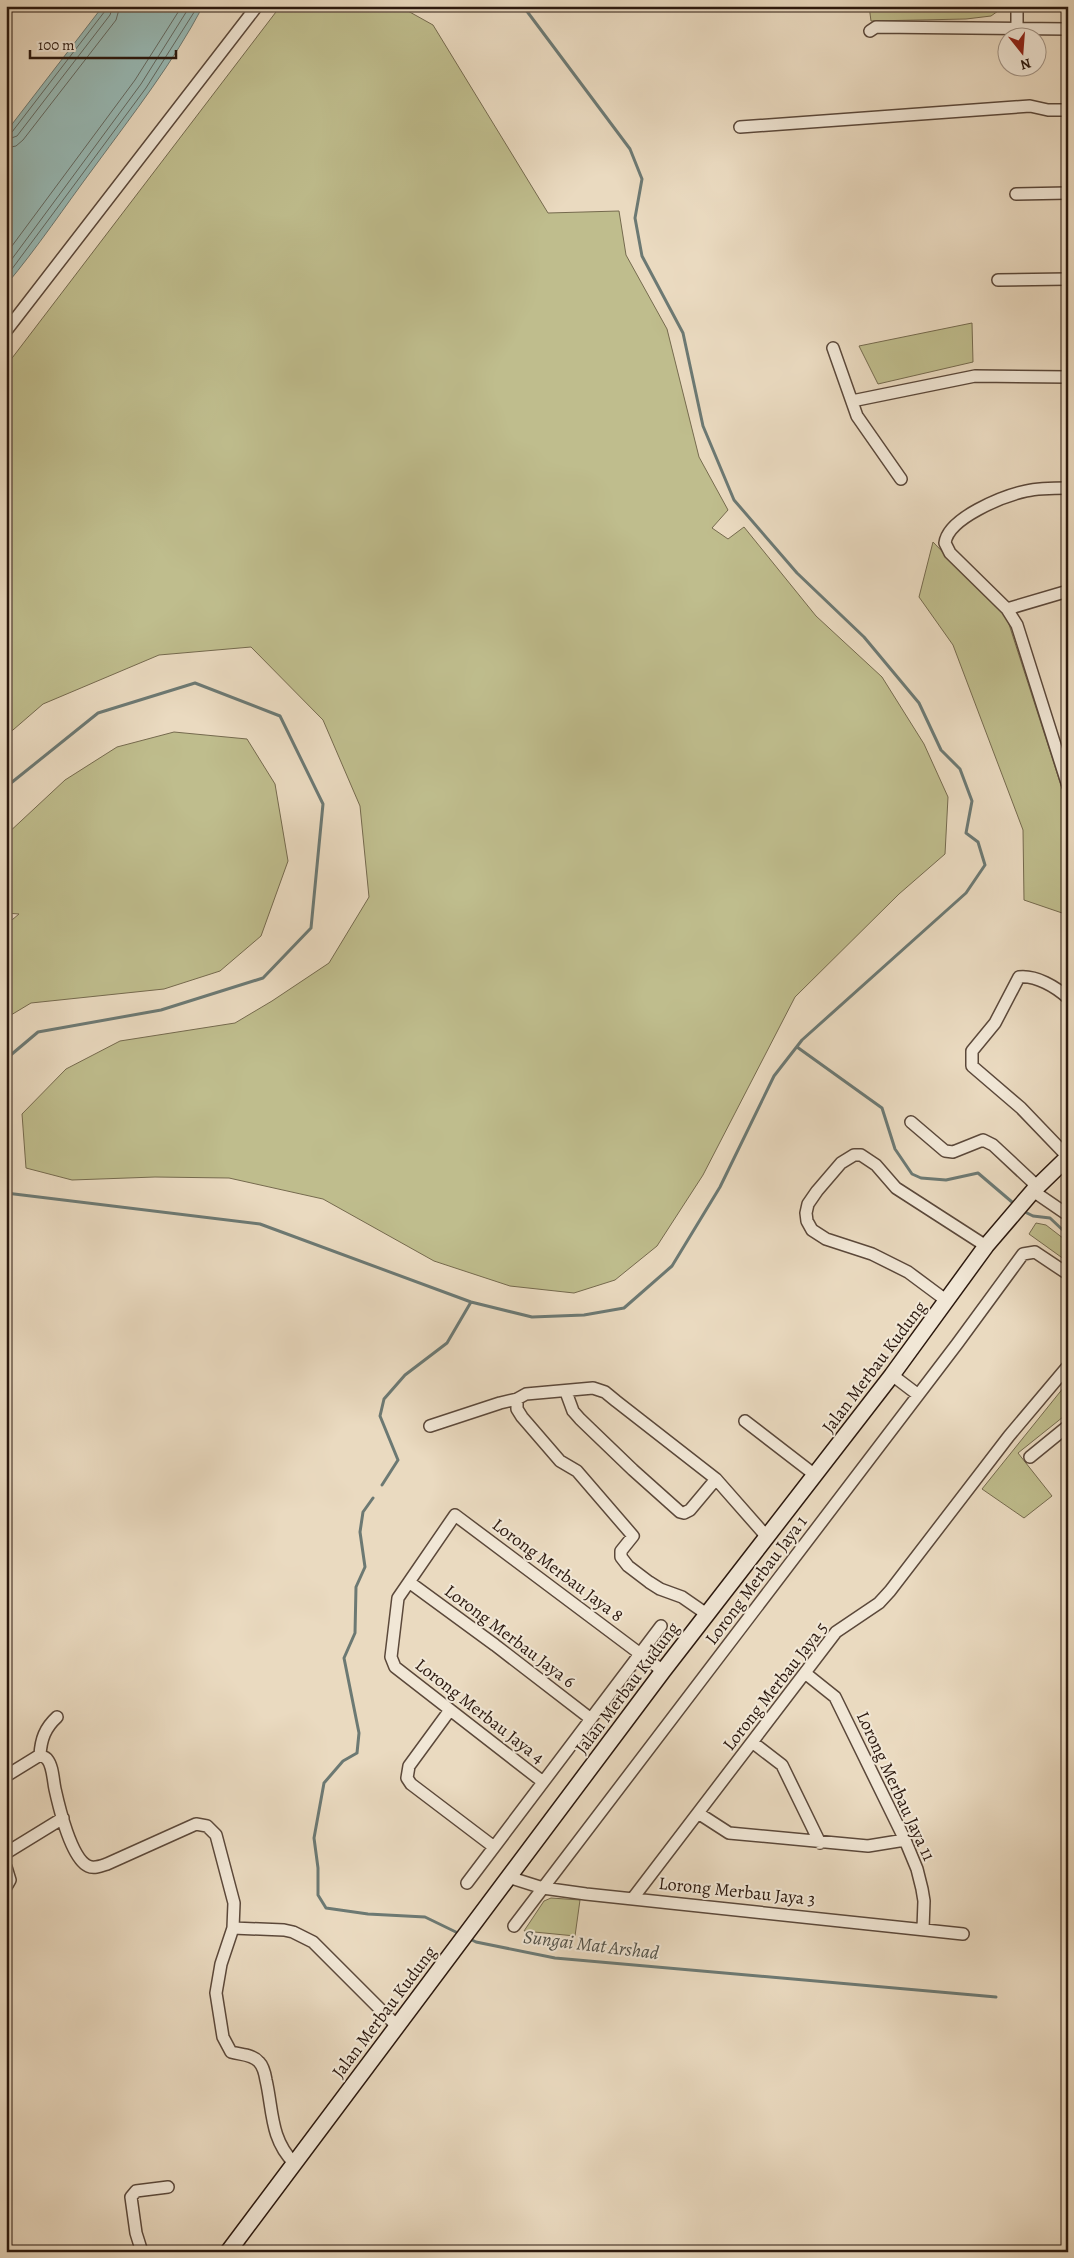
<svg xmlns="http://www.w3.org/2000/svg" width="1074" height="2258" viewBox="0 0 1074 2258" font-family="Alegreya,serif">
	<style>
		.green { fill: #bfbd8d; stroke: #756a4e }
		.water { fill: #98bab6; stroke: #6c7973 }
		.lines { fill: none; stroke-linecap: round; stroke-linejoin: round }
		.shore { stroke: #626962; stroke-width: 1 }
		.stream { stroke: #6c7973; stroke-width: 3 }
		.street-casing { stroke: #5b483a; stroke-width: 14 }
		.secondary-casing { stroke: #2b180e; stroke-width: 18 }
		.street { stroke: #f1e7d6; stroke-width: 11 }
		.secondary { stroke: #f1e7d6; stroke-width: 15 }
		.labels { text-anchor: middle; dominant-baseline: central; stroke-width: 4; stroke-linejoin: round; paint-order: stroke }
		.street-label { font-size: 18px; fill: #2b180e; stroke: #f1e7d6 }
		.water-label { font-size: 19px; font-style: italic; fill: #515149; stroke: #f1e7d6 }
	</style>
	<rect width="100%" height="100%" fill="#eadac0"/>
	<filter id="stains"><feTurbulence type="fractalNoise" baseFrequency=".004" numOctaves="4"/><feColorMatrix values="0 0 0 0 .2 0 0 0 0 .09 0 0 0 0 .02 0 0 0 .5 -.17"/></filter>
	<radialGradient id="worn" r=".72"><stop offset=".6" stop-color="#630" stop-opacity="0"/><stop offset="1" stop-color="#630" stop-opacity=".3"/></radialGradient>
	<path class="green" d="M283 6H399L433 25 548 213 619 211 626 255 667 329 699 457 728 510 712 528 728 539 744 527 816 616 882 677 924 744 948 797 945 854 899 894 795 997 703 1175 657 1246 615 1280 574 1293 510 1286 434 1261 323 1199 229 1178 155 1177 72 1180 26 1168 22 1114 66 1069 120 1041 235 1023 272 1001 329 963 369 897 360 806 323 720 251 647 159 655 43 704 6 736V366L279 8Z
		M869 6H1005L991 16 966 19 871 21Z
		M972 323 973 362 878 384 859 346Z
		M933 542 1007 618 1068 807V915L1024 900 1023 830 953 645 919 597Z
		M174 732 247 739 275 784 288 861 261 936 220 971 164 989 31 1003 6 1018V925L19 914 6 913V835L65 780 117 747Z
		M1036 1223 1046 1225 1068 1242V1262L1029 1234Z
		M1068 1382V1413L1018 1453 1052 1496 1024 1518 982 1489Z
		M551 1898 580 1900 575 1936 524 1931 544 1901Z"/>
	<path class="water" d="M103 6H203C173 63 133 114 95 166 65 206 38 247 6 285V132Z"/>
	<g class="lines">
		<path class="shore" d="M6 134 12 132 105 11 106 6
			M6 140 17 136 110 15 113 6
			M6 148 16 146 23 140 116 20 120 6
			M6 254 135 80 182 6
			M6 267 141 84 190 6
			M6 277 146 88 198 6"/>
		<path class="stream" d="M6 787 98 713 195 683 280 716 323 804 311 928 263 978 161 1010 38 1032 6 1059
			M797 1047 882 1108 895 1149 912 1174 921 1178 946 1180 978 1173 1012 1202
			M6 1193 260 1224 471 1302 532 1317 584 1315 624 1308 672 1266 720 1187 774 1076 802 1040 966 893 985 865 978 842 966 833 972 801 960 769 941 750 919 703 864 637 797 573 734 500 703 426 683 333 642 256 635 218 642 179 630 149 523 6
			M1023 1211 1033 1216 1050 1218 1068 1235
			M382 1485 398 1460 380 1416 384 1399 405 1375 447 1343 471 1302
			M373 1498 363 1512 360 1532 365 1567 356 1587 355 1633 344 1658 359 1733 357 1753 343 1761 324 1783 314 1838 318 1868V1895L326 1908 368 1914 425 1917 460 1934
			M468 1938 476 1942 555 1958 996 1997"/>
		<defs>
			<path id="street" d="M1017 6V29
				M870 31 876 27 1068 29
				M740 127 1030 106 1048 110H1068
				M1016 194 1068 193
				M998 280 1068 279
				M6 331 257 6
				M833 348 857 416 901 479
				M852 401 975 376 1068 377
				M1068 488C1054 488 1039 488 1026 491 1003 496 948 518 945 543L950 553 1007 609 1017 625 1068 786
				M1007 609 1068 591
				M911 1122 945 1151 953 1152 983 1140 993 1145 1038 1187
				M1068 1157 1021 1108 972 1066V1051L995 1023 1019 977C1036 975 1056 987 1068 998
				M1033 1191 1068 1215
				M947 1301 908 1272 872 1254 826 1239 812 1230 807 1221 806 1213 808 1204 817 1191 841 1163 854 1155H861L876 1165 896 1188 986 1246
				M892 1375 917 1394
				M566 1392 573 1411 580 1419 633 1470 680 1512 684 1513 690 1510 716 1479
				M517 1399V1409L522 1417 560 1461 577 1471 633 1536 621 1551V1557L628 1566 649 1582 660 1589 682 1597 708 1615
				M745 1421 815 1475
				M430 1426 500 1403 517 1399 526 1394 593 1388 605 1392 616 1401 716 1479 767 1537
				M1030 1457 1068 1426
				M409 1582 495 1645 591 1719
				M805 1673 835 1697 905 1840 917 1869 922 1889 924 1901 923 1929
				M450 1710 409 1766 407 1778 411 1784 494 1847
				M752 1742 782 1765 820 1843
				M40 1755C42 1756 45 1757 47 1759 53 1766 53 1780 55 1789 59 1807 71 1858 88 1866 94 1869 101 1866 107 1864L196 1824 207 1826 216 1835 234 1903 233 1928 221 1964 216 1993 223 2037 231 2052C241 2055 252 2054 259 2062 263 2066 265 2074 266 2080 273 2110 270 2139 294 2163
				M40 1755C41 1739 45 1728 57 1717
				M6 1776 40 1755
				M543 1782 395 1667 391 1657 398 1598 455 1515 663 1671
				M698 1813 729 1833 868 1846 905 1840
				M6 1853 63 1818
				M6 1867 10 1880 6 1887
				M508 1877 543 1888 586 1894 963 1934
				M467 1883 661 1626
				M633 1898 836 1632 879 1603 890 1591 1009 1436 1068 1366
				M514 1926 957 1344 1023 1254 1035 1252 1068 1274
				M233 1928 284 1930 293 1932 313 1942 397 2026
				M142 2252 136 2233 131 2197 136 2191 168 2187"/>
			<path id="secondary" d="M228 2252 663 1671 892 1375 986 1246 1033 1191 1068 1157"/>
		</defs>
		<use href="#street" class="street-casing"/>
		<use href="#secondary" class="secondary-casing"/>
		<use href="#street" class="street"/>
		<use href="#secondary" class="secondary"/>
	</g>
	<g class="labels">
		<g class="street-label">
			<text transform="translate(874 1367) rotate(-53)">Jalan Merbau Kudung</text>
			<text transform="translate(558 1570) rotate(37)">Lorong Merbau Jaya 8</text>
			<text transform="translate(756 1580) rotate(-53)">Lorong Merbau Jaya 1</text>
			<text transform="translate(510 1636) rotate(37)">Lorong Merbau Jaya 6</text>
			<text transform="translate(775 1686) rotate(-52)">Lorong Merbau Jaya 5</text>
			<text transform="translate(627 1688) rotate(-53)">Jalan Merbau Kudung</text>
			<text transform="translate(480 1711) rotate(38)">Lorong Merbau Jaya 4</text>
			<text transform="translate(896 1786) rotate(65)">Lorong Merbau Jaya 11</text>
			<text transform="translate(737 1891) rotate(6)">Lorong Merbau Jaya 3</text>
			<text transform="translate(384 2012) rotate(-53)">Jalan Merbau Kudung</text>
		</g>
		<g class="water-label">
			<text transform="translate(591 1945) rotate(7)">Sungai Mat Arshad</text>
		</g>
	</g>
	<rect width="1074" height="2258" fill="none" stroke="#eadac0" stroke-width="25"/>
	<rect x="8" y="8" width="1059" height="2243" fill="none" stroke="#2b180e" stroke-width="2.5"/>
	<rect x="12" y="12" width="1049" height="2233" fill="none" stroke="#2b180e"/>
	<g transform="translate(1022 52) rotate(163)"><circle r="24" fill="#f1e7d6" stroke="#a29486"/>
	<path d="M0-4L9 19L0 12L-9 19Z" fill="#8f2418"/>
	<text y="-8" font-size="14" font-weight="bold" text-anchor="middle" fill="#2b180e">N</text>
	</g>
	<path d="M30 50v8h146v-8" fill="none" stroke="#2b180e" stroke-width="2.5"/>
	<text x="38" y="50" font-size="15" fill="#2b180e" stroke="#f1e7d6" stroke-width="4" paint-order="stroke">100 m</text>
	<rect width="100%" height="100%" filter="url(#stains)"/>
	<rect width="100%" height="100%" fill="url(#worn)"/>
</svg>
